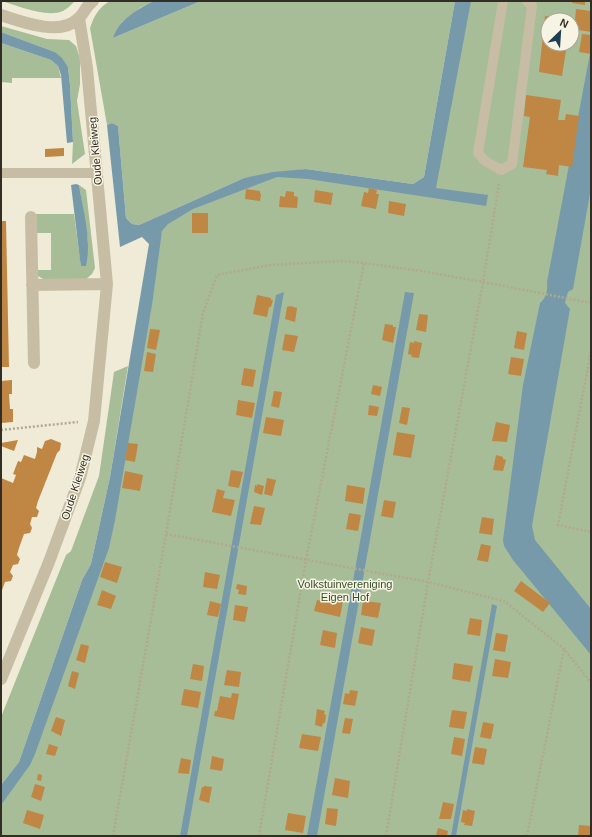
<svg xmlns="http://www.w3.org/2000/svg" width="592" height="837" viewBox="0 0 592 837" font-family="Arial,sans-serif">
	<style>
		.green { fill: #a6bd98; fill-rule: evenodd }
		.water { fill: #779aab }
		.building { fill: #c08644 }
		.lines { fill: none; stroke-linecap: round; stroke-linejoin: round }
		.path { stroke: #b2a88e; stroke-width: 2.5; stroke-dasharray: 2 2; stroke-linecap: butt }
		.lane { stroke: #c6bda4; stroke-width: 10 }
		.street { stroke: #c6bda4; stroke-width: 12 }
		.labels { text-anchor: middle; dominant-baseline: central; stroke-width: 3; stroke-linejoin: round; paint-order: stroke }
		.street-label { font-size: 11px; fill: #322d25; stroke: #f7f4e3 }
		.park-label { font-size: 11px; fill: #374f2a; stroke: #f7f4e3 }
	</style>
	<rect width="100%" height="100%" fill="#efebd7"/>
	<path class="green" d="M2 1H75C72 4 67 9 63 11 46 18 18 6 2 1Z
		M110 1H154L140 8 122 22 113 38 201 1H455L424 177 413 184 306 169 244 178 139 225 132 224 126 218 118 126 112 123 107 125 90 28C94 16 99 7 110 1Z
		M465 1H591V836H1V796L28 760 94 578 164 220 277 174 424 191ZM548 20H572V44H548Z
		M1 26 47 39 69 40 76 46 80 59V84L77 101 85 154 72 164 73 142 70 85 68 67 55 52 1 32Z
		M1 43 51 60 58 66 61 78H12V83L1 82Z
		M79 185 86 190 95 268 92 274 86 279 45 280 38 276 37 270H51V233H37L36 214H74L81 266 88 241Z
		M128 366 110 477 91 564 82 580 19 762 1 785V717L66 555 71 551 99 476 114 372Z"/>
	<path class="water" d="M154 1H201L113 38C119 19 138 9 154 1Z
		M455 1H471L436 188 488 195 486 206 308 179 277 177 193 209 168 224 162 231 152 305 115 520 109 548 35 754 30 765 1 805V785L19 762 82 580 91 564 110 477 149 244 142 237 120 247 107 125 112 123 118 126 126 218 132 224 139 225 244 178 273 172 306 169 413 184 424 177Z
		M1 32 55 52 62 58 68 67 70 85 73 142 67 143 61 75 58 66 51 60 1 43Z
		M591 48V188L573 289 568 292 565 303 570 309 532 526 535 540 591 609V655L513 560 504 546 503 540 523 385 540 303C546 298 548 290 547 282Z
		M76 184 79 185C83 210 92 240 86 266H81L80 260 71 185Z
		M284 292 187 836H180L276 295Z
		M405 292 414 293 317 836H307Z
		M492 604 497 606 456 836H451Z"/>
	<path class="building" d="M572 1H585V5L572 3Z
		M576 9 591 11V32L572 29V21H575Z
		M545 16 569 19 548 20V44H567L562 76 539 72Z
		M582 34 591 35V54L579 52Z
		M526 95 561 100 558 120H565L566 114 579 116 572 167 559 165 558 176 546 174 547 170 523 167 530 117 524 116Z
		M64 148V156L45 157V149Z
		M369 188 377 190 376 194H379L376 209 361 206 364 192 368 193Z
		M246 189 260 191V193L261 194 260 201 245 199Z
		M315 190 333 193 331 205 314 202Z
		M286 191 294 192V196L298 197 297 208 279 207 280 196 285 197Z
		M389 201 406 204 404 216 388 213Z
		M192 213H208V233H192Z
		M1 221H6L9 367H1Z
		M257 295 271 298V300H273L271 307H269L267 317 253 314Z
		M290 306 297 308 295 322 285 319 287 307Z
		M419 314 428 315 426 332 416 330Z
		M385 324 393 325V327H396L393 343 382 340Z
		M150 329 160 330 156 350 147 348Z
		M517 331 527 333 524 350 514 348Z
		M285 334 298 336 294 352 282 350Z
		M414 341 422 343 419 358 411 357 412 355 408 354 410 342 414 343Z
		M147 352 156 354 153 372 144 371Z
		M511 357 524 359 521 376 508 374Z
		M244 368 256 370 253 387 241 385Z
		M12 380V394H9L10 409H13V422L1 423V381Z
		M373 385 382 387 380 396 371 394Z
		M274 391 282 392 279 408 271 406Z
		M238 400 255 403 252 418 236 415Z
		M369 405 379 407 377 416 368 415Z
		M402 407 410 408 407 425 399 423Z
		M266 417 284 420 281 436 263 433Z
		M496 422 510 425 507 442 492 441Z
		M397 432 415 435 411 458 393 455Z
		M51 439 61 443 60 450 57 453 38 501 36 508 39 511 37 517H32L30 524 32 528 30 533 24 534 19 548 17 555 20 559 18 564 13 565 10 572 13 576 11 581 5 582 1 593V489L2 487 1 486V478L13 483 16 475 13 474 18 461 21 462 24 455 35 459 37 452V447L42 449 45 441Z
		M18 440 14 451 1 446V443Z
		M128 443 138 444 135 462 125 460Z
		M496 455 503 457V459L506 460 503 471 493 470Z
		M231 470 243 472 239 488 228 486Z
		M125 471 143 475 140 491 122 488Z
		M267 478 276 480 272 496 264 494Z
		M257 484 264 486 262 495 254 492 255 485 257 486Z
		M347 485 365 488 363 504 345 501Z
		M217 489 225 491 223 498 235 500 231 516 212 512Z
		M384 500 396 502 393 518 381 516Z
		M254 506 265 508 261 525 250 524Z
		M349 513 361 515 358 531 346 529Z
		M482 517 494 519 492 535 479 533Z
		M481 544 491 546 488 562 477 560Z
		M105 562 122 567 117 583 100 577Z
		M205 572 220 575 217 589 203 587Z
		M521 581 550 603 543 612 514 591Z
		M237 584 247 586 246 595 238 594 239 590 236 589Z
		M102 590 116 596 111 609 97 605Z
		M328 598 343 601 340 617 314 611 317 600 327 602Z
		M210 601 221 604 218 617 207 615Z
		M363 601 381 603 378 618 361 615Z
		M235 605 248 607 245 622 233 620Z
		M470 618 482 620 480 636 467 634Z
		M361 627 375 630 372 646 358 643Z
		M323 630 337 633 335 648 320 645Z
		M496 633 508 635 505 652 493 650Z
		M81 644 89 646 85 663 76 660Z
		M495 659 511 662 508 678 492 676Z
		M454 663 473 666 470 682 452 679Z
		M193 664 204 666 202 681 190 679Z
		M227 670 241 672 239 687 224 685Z
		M72 671 79 673 75 689 68 686Z
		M184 689 201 692 198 708 181 705Z
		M350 690 358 691 355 706 343 704 345 693 349 694Z
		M232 693 239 694 234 720 214 716 215 711H217L220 696 231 698Z
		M317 709 325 711 324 714 326 715 325 723H323L322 727 315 725Z
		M452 710 467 712 464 729 449 727Z
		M56 717 65 720 61 736 51 731Z
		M345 718 353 719 350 734 342 733Z
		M483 722 494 724 491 739 480 737Z
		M302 734 321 737 318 751 299 748Z
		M454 737 465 739 462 756 451 754Z
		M49 744 58 747 55 756 46 754Z
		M475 747 487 749 484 765 472 763Z
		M212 756 224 759 222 771 210 769Z
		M181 758 191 760 189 774 178 773Z
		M38 774 42 775 41 781 37 780Z
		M335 778 350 781 348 798 332 795Z
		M35 784 45 787 41 801 31 797Z
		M204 786 212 787 209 803 199 800 202 787H204Z
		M443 802 454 804 451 819H439Z
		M327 808 338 809 336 826 325 824Z
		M467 809 475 811 472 826 464 825 465 823 461 822 463 810 467 811Z
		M27 810 44 815 40 829 23 823Z
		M288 813 306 816 303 833 285 830Z
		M579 825 591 826V836H578Z
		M438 828 448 831 447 836H436Z"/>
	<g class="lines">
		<path class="path" d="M591 351 558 525 591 532
			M1 430 78 422
			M166 534 428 582 504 601 564 649 591 683
			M113 836 166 534 203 313 217 275 270 265 342 261 364 263 421 271 483 282 591 303
			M259 836 306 560 364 263
			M386 836 428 582 483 282 499 184
			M527 836 564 649"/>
		<path class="lane" d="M503 1 478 153 485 161 501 170 512 164 532 6 527 1
			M1 173H97"/>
		<path class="street" d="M1 15C22 22 61 37 79 18 85 12 85 7 93 1
			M31 217 34 363
			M32 285 107 284
			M1 679 49 562 80 478 94 421 107 284 87 68 79 18"/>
	</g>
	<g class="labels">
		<g class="street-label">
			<text transform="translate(95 151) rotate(-95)">Oude Kleiweg</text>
			<text transform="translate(75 487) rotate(-72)">Oude Kleiweg</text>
		</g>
		<g class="park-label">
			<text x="345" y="584">Volkstuinvereniging<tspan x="345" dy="13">Eigen Hof</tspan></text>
		</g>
	</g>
	<rect width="592" height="837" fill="none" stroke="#322d25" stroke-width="4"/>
	<g transform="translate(560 32) rotate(25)"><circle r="19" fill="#f7f4e3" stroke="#a8a497"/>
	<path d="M0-3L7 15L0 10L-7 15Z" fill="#1d3f51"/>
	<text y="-6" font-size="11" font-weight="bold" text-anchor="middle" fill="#322d25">N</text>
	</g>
</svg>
